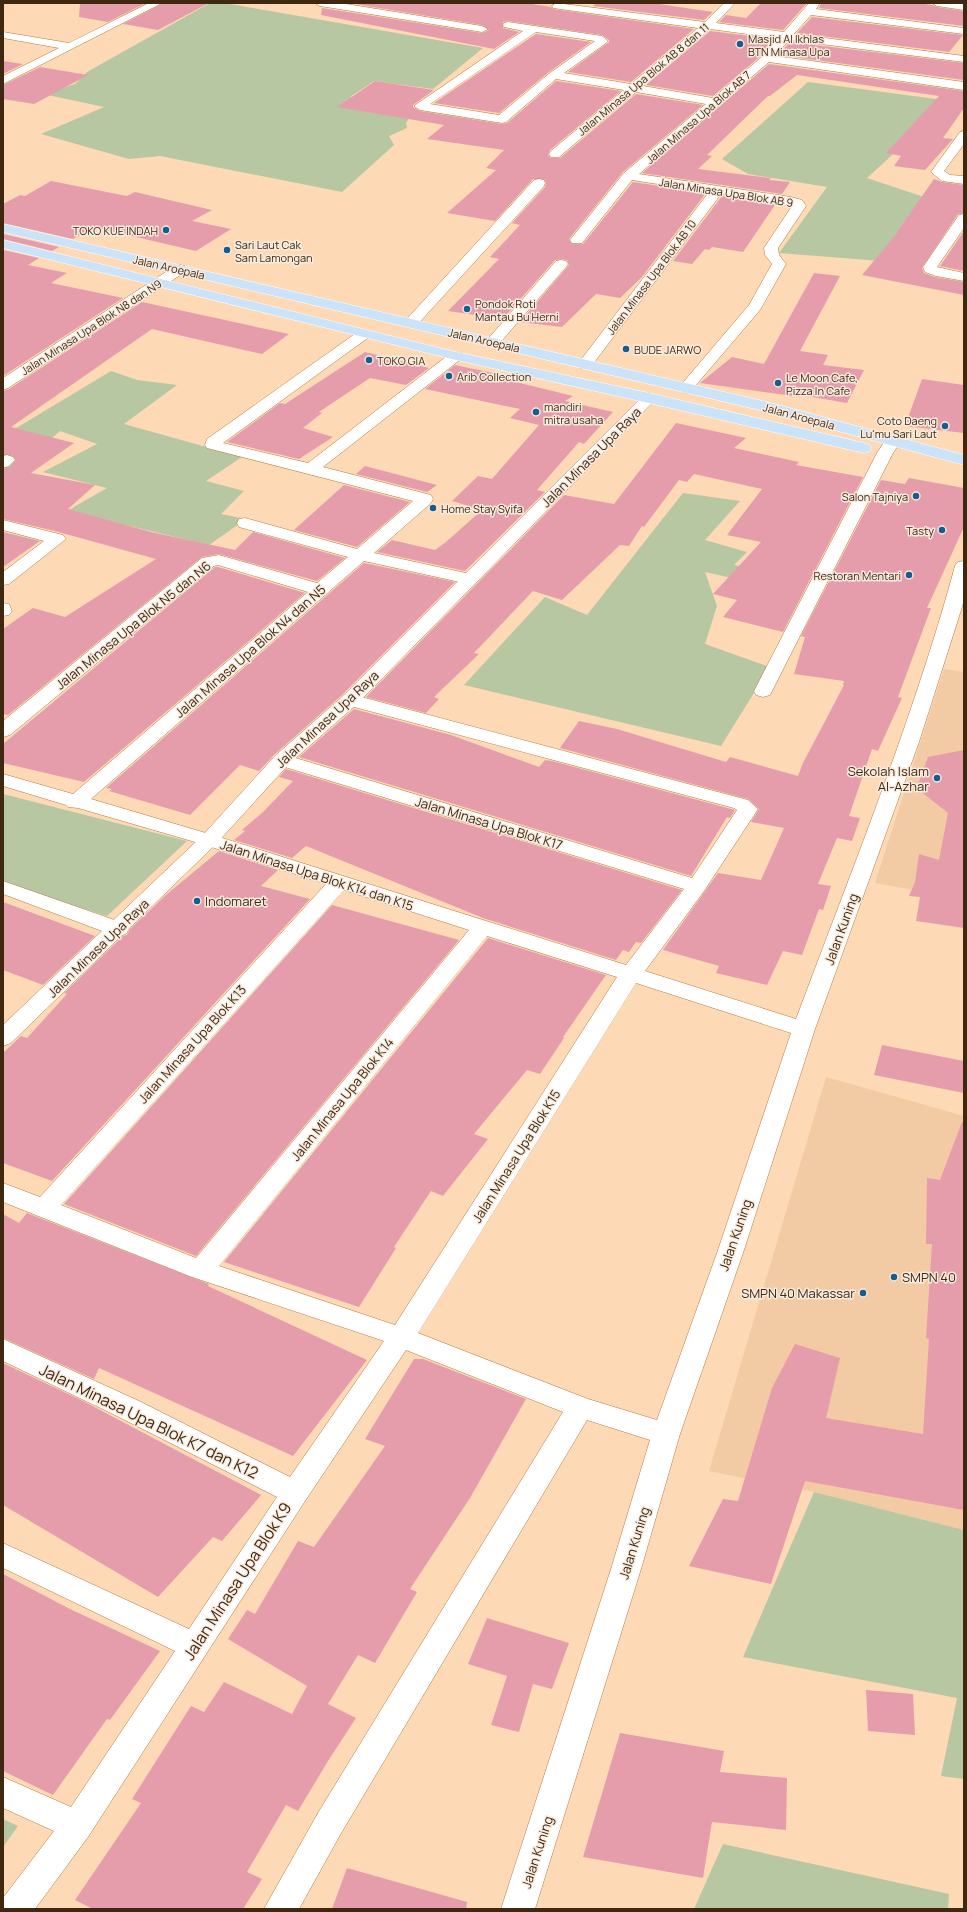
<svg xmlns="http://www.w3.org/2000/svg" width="967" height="1912" viewBox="0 0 967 1912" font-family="Manrope,sans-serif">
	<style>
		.built { fill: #f2caa4 }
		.green { fill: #b7c7a1 }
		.building { fill: #e69dab }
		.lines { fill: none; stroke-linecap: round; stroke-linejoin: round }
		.minor-casing { stroke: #b27b3e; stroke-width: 1 }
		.tertiary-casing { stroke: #b27b3e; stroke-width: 1 }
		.primary-casing { stroke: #fff; stroke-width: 1 }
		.minor { fill: #fff; fill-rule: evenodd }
		.tertiary { fill: #fff; fill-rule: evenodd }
		.primary { fill: #cbe3f9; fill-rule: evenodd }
		.poi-dot { fill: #155c90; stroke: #f8ebe0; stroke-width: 1.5 }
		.labels { text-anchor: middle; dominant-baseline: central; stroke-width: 3; stroke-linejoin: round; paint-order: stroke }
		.far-poi-label { font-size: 11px; fill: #3f280f; stroke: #f8ebe0; text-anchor: start }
		.far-street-label { font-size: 11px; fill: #3f280f; stroke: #f8ebe0 }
		.street-label { font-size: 13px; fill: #3f280f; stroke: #f8ebe0 }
		.poi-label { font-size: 13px; fill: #3f280f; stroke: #f8ebe0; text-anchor: end }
		.near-street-label { font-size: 16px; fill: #3f280f; stroke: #f8ebe0 }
	</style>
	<rect width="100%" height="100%" fill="#fed9b5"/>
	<path class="built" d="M944 669 964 672V899L875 883Z
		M826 1077 964 1116V1530L814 1492 709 1471Z"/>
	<path class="green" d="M210 3H224L483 48 433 89 374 81 350 97 386 106 411 116 406 123 407 128 389 136 394 145 342 192 160 156 129 159 41 134 104 107 43 94 75 84 87 72Z
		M808 82 951 101 867 178 924 197 881 261 779 253 827 187 748 174 722 159Z
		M111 371 137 380 177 385 124 424 242 457 206 481 244 491 221 514 246 519 209 545 67 511 107 488 43 472 97 444 60 431 14 471 3 468V436Z
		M683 493 740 501 705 540 747 552 734 565 802 576 773 587 705 572 717 606 705 644 770 667 721 746 464 685 545 597 587 615Z
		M3 794 187 841 107 916 3 883Z
		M814 1492 964 1530V1779L941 1776 957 1698 743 1657Z
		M3 1819 18 1826 3 1847Z
		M723 1844 949 1894 948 1909H694Z"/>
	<path class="building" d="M80 3H146L108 22 79 17Z
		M163 3H209L158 30 123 24Z
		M349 3H526L551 7 553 9 694 29 631 82 568 72 609 42V40L602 35 508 21 503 22V28L519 32 494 49 321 15 322 8 482 33 489 30 482 25Z
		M597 3H652L713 12 704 20 593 6Z
		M761 3H807L783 30 719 22 726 15 746 18Z
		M821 3H919L932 5 937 7 964 11V26L819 8Z
		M812 17 963 35 949 52 797 33Z
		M710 31 775 39 762 55 713 96 646 85Z
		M536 34 591 42 549 72 499 113 434 103Z
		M790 42 964 63V80L778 55Z
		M3 61 23 64 3 74Z
		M769 64 964 91V108L943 138 953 139 925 170 894 166 901 156 886 153 939 96 797 75 770 96H768L707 155 712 156 698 169 771 178 769 180 790 182 782 194 642 173Z
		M40 67 88 75 34 104 3 99V85Z
		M375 81 434 90 413 105V107L420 111 502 124 507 123 556 81 621 91 550 150 548 155 551 158H560L636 94 703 105 623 172 569 239 572 244H583L633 182 706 193 642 277 620 298 596 294 562 327 520 322 569 265 567 260 561 259 555 260 503 319 448 311 499 259 490 257 520 225 512 223 545 187 546 183 544 179H533L495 221 447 213 496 170 486 168 504 150 427 139 444 125 337 107Z
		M934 179 942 182 964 185V213L958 214 922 268 924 273 935 277 964 282V295L862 275 898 232H897Z
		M51 181 127 196 135 192 212 210 192 221 231 229 196 251 93 227 73 239 3 223V204L20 195 25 196Z
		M722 196 775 205 743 252 712 247 709 250 705 249 692 264 673 261Z
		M964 231V271L940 266Z
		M3 234 59 247 52 251 3 239Z
		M3 250 39 258 28 265 67 273 51 283 123 298 3 376Z
		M814 273 840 276 800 351 828 355 823 365 864 370 847 403 801 395 800 397 700 383 732 357 764 364Z
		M142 302 289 334 262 354 152 329 11 427 74 443 31 473 95 485 68 509 151 532 235 550 253 532 345 558 317 581 219 554 202 557 8 715 3 714V629L33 608 65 617 156 559 55 531 3 519V469L10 467 16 460 13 456 7 454H3V391L9 389Z
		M365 352 429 368 406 385 370 378 319 412 322 413 303 428 333 437 299 459 227 442 280 403 285 404Z
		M455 365 520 379 516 382 573 396 565 401 613 412 584 444 579 442 537 490 545 492 465 571 377 552 392 540 435 550 446 542 482 510 452 501 478 476 492 479 539 425 510 418 520 409 425 389Z
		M922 379 964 385V433L905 426Z
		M676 423 746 438 734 448 799 462 796 465 863 477 783 632 723 617 737 600 713 594 761 542 727 535 762 489 694 474 687 482 679 480 644 527 642 526 629 546 620 545 562 600 533 591 474 653 479 654 434 697 439 699 426 713 366 697 564 495 614 504Z
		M365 466 437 485 427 492 356 474Z
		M909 478 964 488V527L927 608H931L898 697 902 698 878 751 872 749 849 816 860 818 852 841 837 838 818 884 831 886 823 910 819 909 802 955 783 951 767 985 716 973 719 966 663 950 718 873 761 880 784 828 751 822 759 809 748 799 560 748 579 721 617 729 726 762 730 757 798 776 803 763 844 685H843L844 681 794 674 805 637 801 636 881 480 905 484Z
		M344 485 410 502 357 547 294 530Z
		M3 532 40 541 3 567Z
		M364 563 455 582 342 695 274 755 259 771 240 765 190 815 109 791 112 789 106 788Z
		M215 567H218L305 593 84 782 3 763V744Z
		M354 709 451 735 539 767 545 760 552 761 735 810 730 818 727 817 691 876 299 757Z
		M964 750V928L916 921 920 897 909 896 915 882 919 854 939 860 948 813 919 790V782L928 757Z
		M286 769 682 890 641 943 636 942 629 952 623 950 616 960 483 918 306 846 292 858 234 840 245 831 242 830 263 812 293 781 279 777Z
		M219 851 278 870 261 886 310 899 52 1181 3 1163V1053L21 1036 27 1038 67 994 64 993 123 936 127 935 130 929 167 894Z
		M3 902 95 936 43 985 3 970Z
		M332 905 459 940 196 1256 64 1204Z
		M488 938 606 975 563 1037 564 1038 540 1074 527 1070 474 1134 488 1139 443 1196 431 1191 394 1247 396 1248 359 1307 224 1262Z
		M882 1045 964 1061V1093L874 1075Z
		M962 1122 964 1123V1510L805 1481 771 1584 689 1566 723 1499 738 1501 772 1388 795 1344 840 1358 826 1418 923 1434 929 1339 926 1338 932 1244H926L927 1178 940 1180Z
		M27 1213 209 1284 208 1286 367 1360 293 1456 99 1368 94 1379 3 1338V1214L19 1223Z
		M414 1359H423L436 1364 526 1399 470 1498 410 1589 417 1592 375 1663 358 1655 328 1704 356 1718 328 1761 298 1811 286 1805 247 1872 262 1879 243 1909H93L75 1900 141 1803 132 1799 191 1706 204 1712 224 1682 292 1714 307 1686 228 1639 247 1610 255 1614 298 1541 314 1547 385 1446 365 1439Z
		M3 1363 83 1401 261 1495 222 1541 213 1537 158 1597 3 1505Z
		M3 1574 70 1609 160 1651 110 1720 107 1719 53 1795 3 1771Z
		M487 1618 569 1643 552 1689 533 1684 519 1732 491 1725 507 1676 468 1664Z
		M866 1690 913 1694 915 1735 868 1731Z
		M620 1733 724 1751 720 1772 787 1778 786 1830 712 1822 703 1878 583 1857Z
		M347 1868 467 1902 466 1909H332Z"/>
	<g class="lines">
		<defs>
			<path id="minor" d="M149 3H162L3 84V76L59 48 3 38V32L69 43Z
				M315 3H340L482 26 488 29 482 32 320 6Z
				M556 3 705 22 724 3H735L716 23 784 32 809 3H820L816 9 964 28V34L811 15 794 34 964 56V62L789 40 775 56 964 82V90L769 62 639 174 791 197 802 200 806 206 778 248 779 255 786 264 760 310 691 391 686 393 681 391 678 388 681 385 749 305 772 264 765 255 764 248 792 206 721 194 590 368H580L577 365 709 192 632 180 582 243H572L570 240 624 173 706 104 636 92 559 157H551L549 154 551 151 624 90 556 79 506 122 502 123 420 110 414 106 523 31 504 27 503 25 504 23 508 22 602 36 608 41 606 43 564 73 631 84 698 28 553 8 552 6ZM710 29 778 38 763 56 713 98 643 86ZM536 32 595 41 550 73 499 115 430 104Z
				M932 3 964 4V10L937 6Z
				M964 131V144L944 171 950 175 964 176V184L942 181 931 172 960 132Z
				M539 179 544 180 545 183 544 186 416 326H406L404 323 406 320 534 180Z
				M964 214V228L937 267 964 273V281L936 276 925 272 923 267 959 215Z
				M561 260 566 261 568 264 566 267 498 345H488L486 342 488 339 556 261Z
				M180 265 185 266 187 269 185 272 8 388 3 390V378L175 266Z
				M364 330 369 331 371 334 369 337 223 443 308 463 451 353H461L463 356 461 359 323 467 431 495 433 499 431 503 374 553 475 575 478 579 475 583 469 584 364 561 91 799 216 836 626 965 684 889 275 764 272 760 275 756 282 754 289 756 692 878 737 810 734 808 343 704 341 700 343 696 350 694 748 800 758 809 704 891 645 971 796 1019C852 869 913 720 955 566L958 562 964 561V599L962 607 919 742 815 1029 743 1253 680 1434 641 1569 535 1909H501L611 1569 650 1440 587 1420 340 1835 299 1909H264L318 1813 563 1412 406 1350 305 1501 88 1837 35 1909H3V1898L54 1831 3 1808V1777L71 1807 175 1651 3 1568V1543L189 1629 277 1497 119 1417 3 1361V1339L139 1401 290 1477 384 1341 192 1277 3 1202V1183L40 1197 326 884 202 844 78 808 68 807 66 805 3 786V774L73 794 308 592 218 565 214 566 10 735 3 737V721L202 558 219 555 317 583 348 557 239 527 237 523 239 519 245 518 357 549 413 501 207 448 205 445 207 439 359 331ZM344 890 469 930 196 1258 61 1205ZM487 936 617 977 395 1325 219 1266ZM636 983 791 1033 717 1253 657 1420 588 1399 418 1333Z
				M893 436 899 438 901 441 893 453 772 691 770 695 763 697 756 695 754 691 877 453 887 438Z
				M7 455 13 457 15 460 9 466 3 468V456Z
				M3 520 63 535 66 539 9 584 3 585V572L44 541 3 530Z
				M3 603 9 604 12 611 9 615 3 616Z
				M3 881 126 924 129 929 126 934 118 936 110 934 3 894Z"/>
			<path id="tertiary" d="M649 393 654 395 657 398 654 401 357 704 289 764 216 844 11 1043 3 1046V1025L202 836 275 756 343 696 644 395Z"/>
			<path id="primary" d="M3 224 767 402 964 455V465L764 411 3 232Z
				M3 240 456 352 649 393 864 443 870 445 872 448 870 451 864 453 649 403 456 360 3 248Z"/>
		</defs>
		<use href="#minor" class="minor-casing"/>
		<use href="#tertiary" class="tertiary-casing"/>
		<use href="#primary" class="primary-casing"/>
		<use href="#minor" class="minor"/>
		<use href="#tertiary" class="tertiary"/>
		<use href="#primary" class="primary"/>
	</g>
	<g class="poi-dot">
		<circle cx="740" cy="44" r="4"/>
		<circle cx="166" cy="230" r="4"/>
		<circle cx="227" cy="250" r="4"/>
		<circle cx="467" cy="309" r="4"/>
		<circle cx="626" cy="349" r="4"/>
		<circle cx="369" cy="360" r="4"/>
		<circle cx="449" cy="376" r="4"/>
		<circle cx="778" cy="383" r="4"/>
		<circle cx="536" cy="412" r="4"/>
		<circle cx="945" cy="426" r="4"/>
		<circle cx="916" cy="496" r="4"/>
		<circle cx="433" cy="508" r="4"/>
		<circle cx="942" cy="530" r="4"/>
		<circle cx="909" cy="575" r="4"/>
		<circle cx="937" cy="778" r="4"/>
		<circle cx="197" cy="901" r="4"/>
		<circle cx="894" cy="1277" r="4"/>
		<circle cx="863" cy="1293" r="4"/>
	</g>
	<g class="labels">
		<g class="far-poi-label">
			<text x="748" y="38">Masjid Al Ikhlas<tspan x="748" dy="13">BTN Minasa Upa</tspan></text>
			<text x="158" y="230" text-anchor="end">TOKO KUE INDAH</text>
			<text x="235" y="244">Sari Laut Cak<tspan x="235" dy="13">Sam Lamongan</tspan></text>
			<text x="475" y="303">Pondok Roti<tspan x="475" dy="13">Mantau Bu Herni</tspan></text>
			<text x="634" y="349">BUDE JARWO</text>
			<text x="377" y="360">TOKO GIA</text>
			<text x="457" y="376">Arib Collection</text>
			<text x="786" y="377">Le Moon Cafe,<tspan x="786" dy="13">Pizza In Cafe</tspan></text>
			<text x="544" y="406">mandiri<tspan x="544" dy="13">mitra usaha</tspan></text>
			<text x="937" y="420" text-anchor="end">Coto Daeng<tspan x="937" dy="13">Lu'mu Sari Laut</tspan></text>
			<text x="908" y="496" text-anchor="end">Salon Tajniya</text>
			<text x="441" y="508">Home Stay Syifa</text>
			<text x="934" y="530" text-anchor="end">Tasty</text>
			<text x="901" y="575" text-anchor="end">Restoran Mentari</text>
		</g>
		<g class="far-street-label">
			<text transform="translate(643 79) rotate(-40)">Jalan Minasa Upa Blok AB 8 dan 11</text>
			<text transform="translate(698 117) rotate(-41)">Jalan Minasa Upa Blok AB 7</text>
			<text transform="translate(726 192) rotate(9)">Jalan Minasa Upa Blok AB 9</text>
			<text transform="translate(169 267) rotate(13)">Jalan Aroepala</text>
			<text transform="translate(651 277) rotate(-53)">Jalan Minasa Upa Blok AB 10</text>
			<text transform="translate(91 327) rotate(-33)">Jalan Minasa Upa Blok N8 dan N9</text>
			<text transform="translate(484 340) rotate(13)">Jalan Aroepala</text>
			<text transform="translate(799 416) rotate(15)">Jalan Aroepala</text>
		</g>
		<g class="street-label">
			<text transform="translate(591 457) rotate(-45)">Jalan Minasa Upa Raya</text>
			<text transform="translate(133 625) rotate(-39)">Jalan Minasa Upa Blok N5 dan N6</text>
			<text transform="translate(250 651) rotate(-41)">Jalan Minasa Upa Blok N4 dan N5</text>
			<text transform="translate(327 719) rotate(-43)">Jalan Minasa Upa Raya</text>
			<text transform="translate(489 823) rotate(17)">Jalan Minasa Upa Blok K17</text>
			<text transform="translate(317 875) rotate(18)">Jalan Minasa Upa Blok K14 dan K15</text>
			<text transform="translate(841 929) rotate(-70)">Jalan Kuning</text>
			<text transform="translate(98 948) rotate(-44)">Jalan Minasa Upa Raya</text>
			<text transform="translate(192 1044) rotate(-48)">Jalan Minasa Upa Blok K13</text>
			<text transform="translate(342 1099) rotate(-51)">Jalan Minasa Upa Blok K14</text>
			<text transform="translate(516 1156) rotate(-58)">Jalan Minasa Upa Blok K15</text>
			<text transform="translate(735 1235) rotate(-71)">Jalan Kuning</text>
			<text transform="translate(634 1543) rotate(-73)">Jalan Kuning</text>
			<text transform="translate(537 1852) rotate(-72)">Jalan Kuning</text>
		</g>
		<g class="poi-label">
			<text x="929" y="771">Sekolah Islam<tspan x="929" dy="15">Al-Azhar</tspan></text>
			<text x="205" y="901" text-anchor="start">Indomaret</text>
			<text x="902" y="1277" text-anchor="start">SMPN 40</text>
			<text x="855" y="1293">SMPN 40 Makassar</text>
		</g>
		<g class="near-street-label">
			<text transform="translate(149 1421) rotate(26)">Jalan Minasa Upa Blok K7 dan K12</text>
			<text transform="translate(237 1581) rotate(-57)">Jalan Minasa Upa Blok K9</text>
		</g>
	</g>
	<rect width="967" height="1912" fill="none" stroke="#3f280f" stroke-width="8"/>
</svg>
